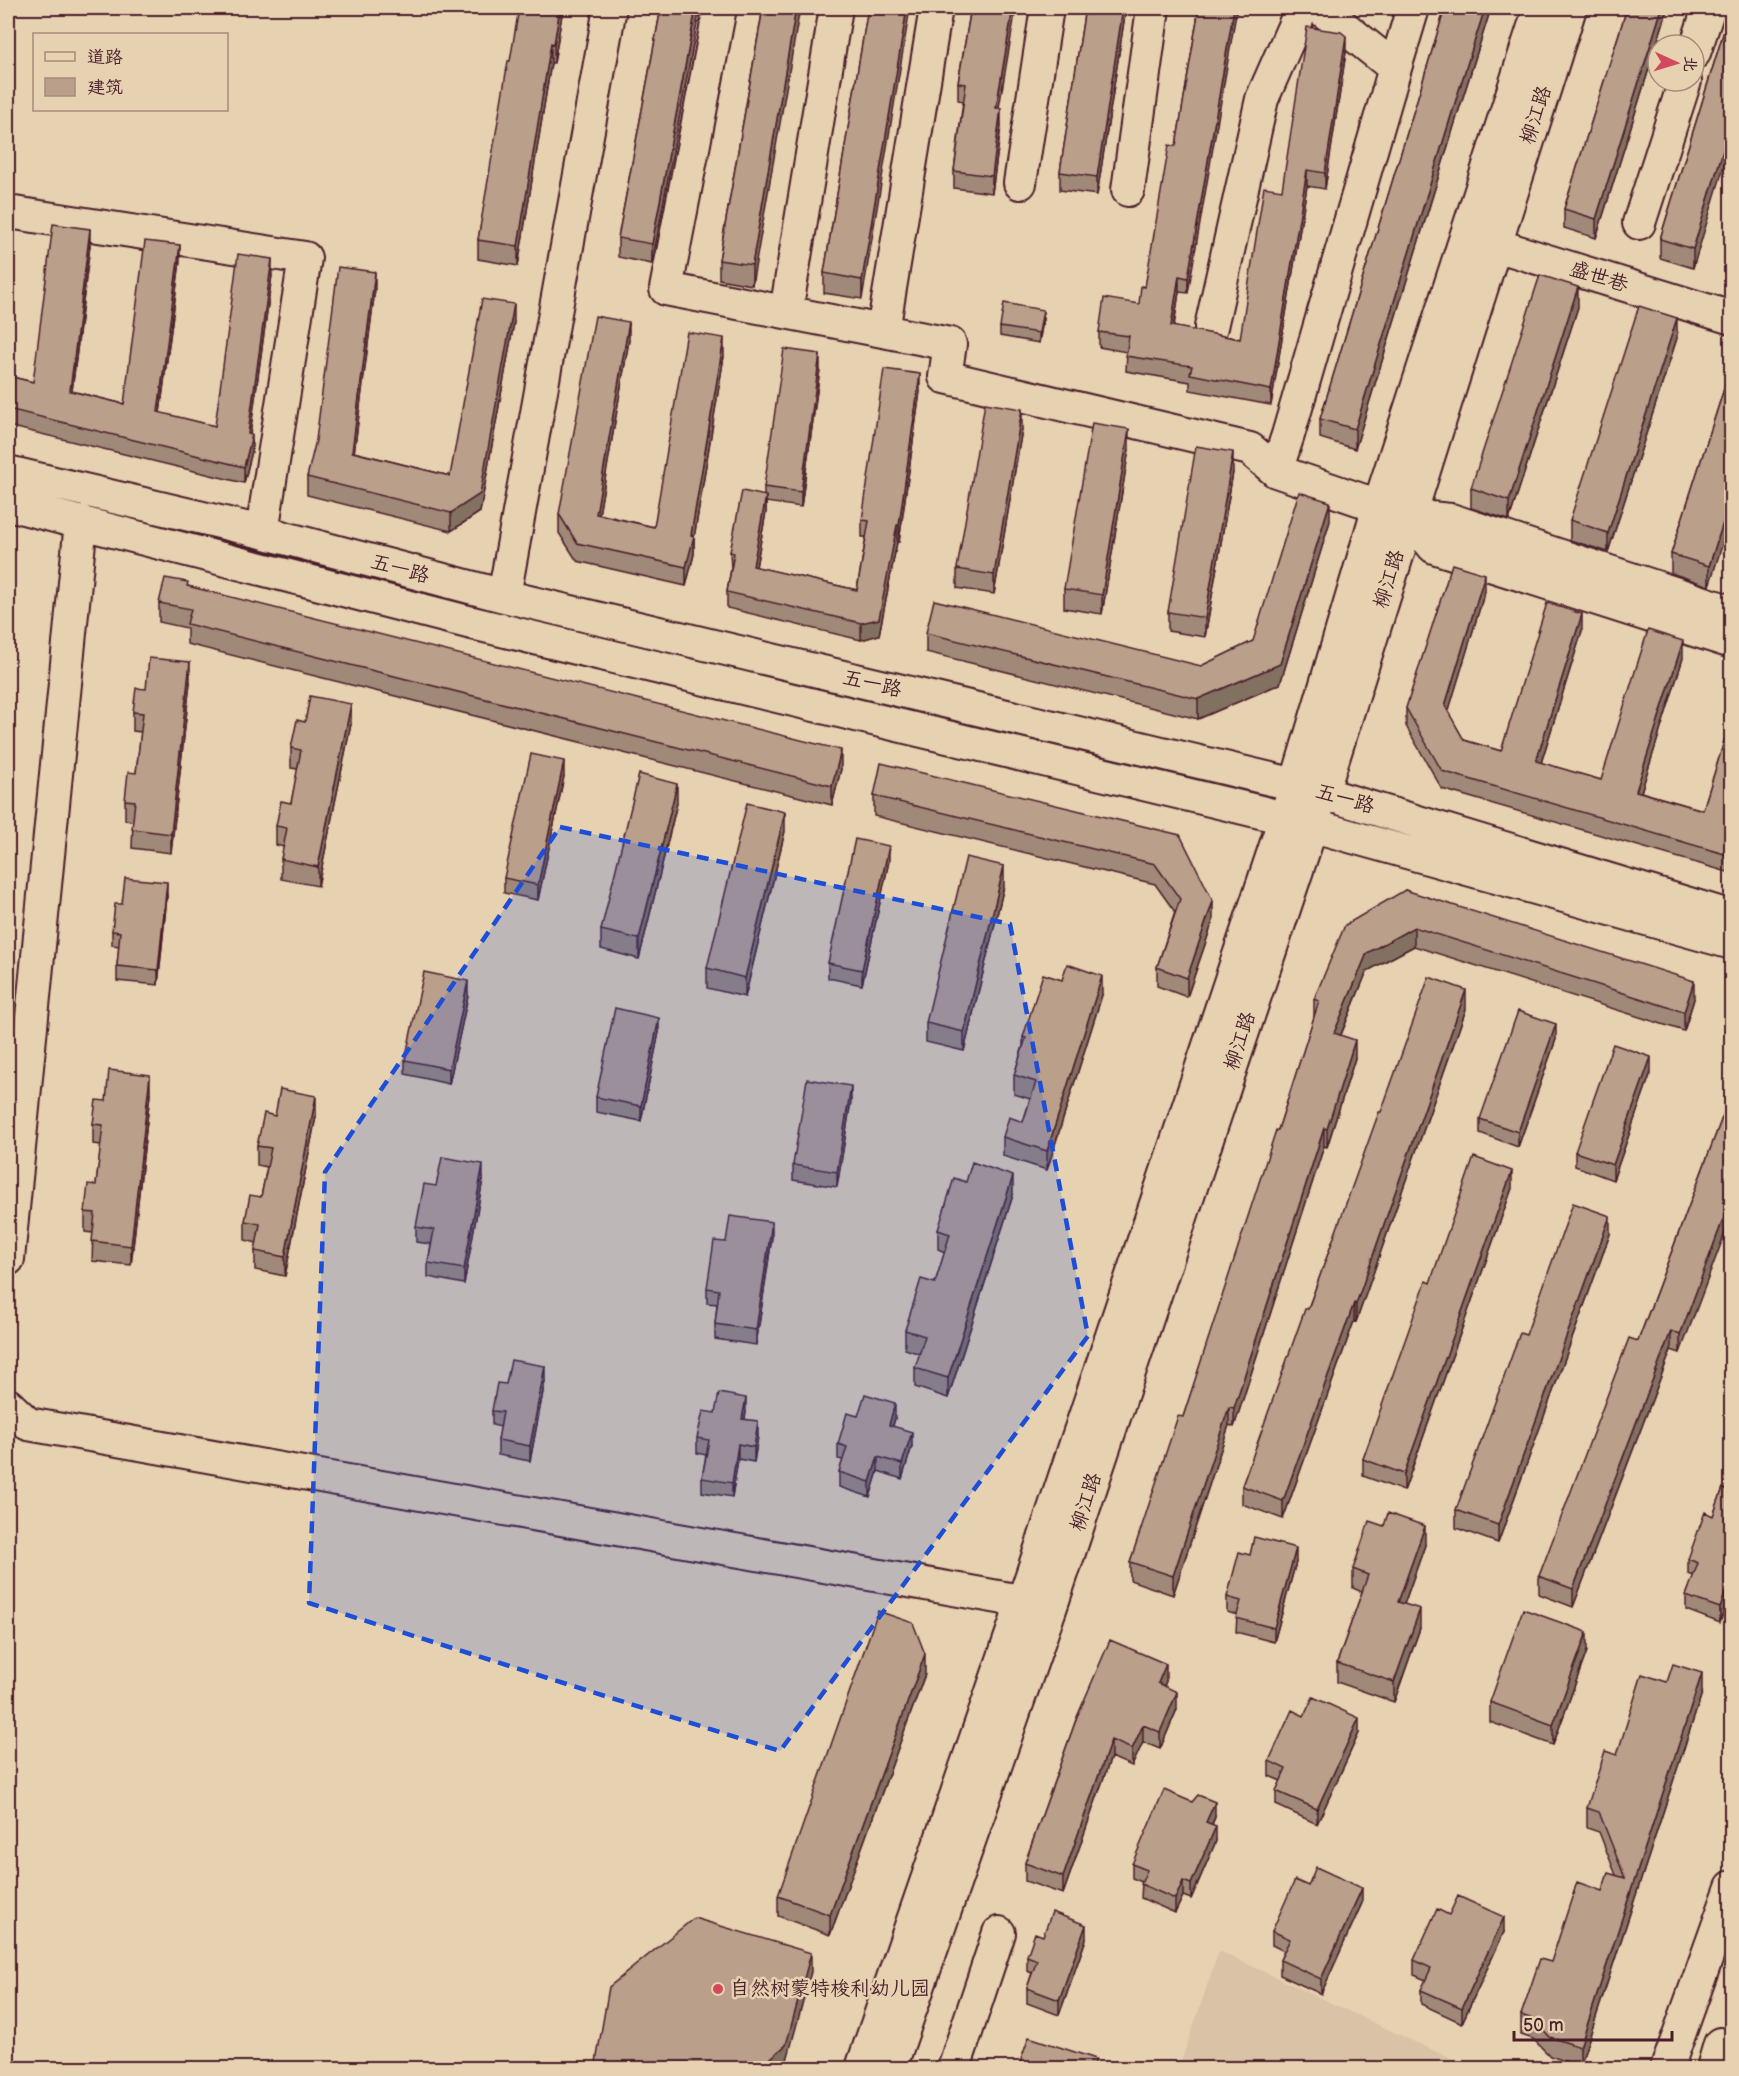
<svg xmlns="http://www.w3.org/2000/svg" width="1739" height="2076" viewBox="0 0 1739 2076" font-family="'Balsamiq Sans','LXGW WenKai TC',sans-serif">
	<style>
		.built { fill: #d9c2a5 }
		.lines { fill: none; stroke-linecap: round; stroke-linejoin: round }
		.minor-casing { stroke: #4a1f2b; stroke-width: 36 }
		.minor { stroke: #e6d1b0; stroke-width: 32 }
		.wall { fill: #a08978; stroke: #4a1f2b; stroke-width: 1.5 }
		.shaded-wall { fill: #826f61; stroke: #4a1f2b; stroke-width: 1.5 }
		.building { fill: #ba9f8b; stroke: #4a1f2b; stroke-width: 1.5 }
		.marked { fill: #1d4ed8; fill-opacity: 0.2; stroke: #1d4ed8; stroke-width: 4.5; stroke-dasharray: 12 8; stroke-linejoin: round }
		.poi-dot { fill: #d1495b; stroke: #e6d1b0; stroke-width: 2 }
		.labels { text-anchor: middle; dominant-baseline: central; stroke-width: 5; stroke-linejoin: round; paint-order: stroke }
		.street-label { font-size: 20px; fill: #4a1f2b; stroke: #e6d1b0 }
		.poi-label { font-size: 20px; fill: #4a1f2b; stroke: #e6d1b0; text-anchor: start }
	</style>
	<rect width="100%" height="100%" fill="#e6d1b0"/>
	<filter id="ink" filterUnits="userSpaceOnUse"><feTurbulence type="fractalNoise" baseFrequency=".0167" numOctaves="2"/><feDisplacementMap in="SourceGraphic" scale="12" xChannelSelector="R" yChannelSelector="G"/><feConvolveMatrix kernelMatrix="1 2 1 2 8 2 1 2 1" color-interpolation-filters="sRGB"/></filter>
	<g filter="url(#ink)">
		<path class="built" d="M1219 1951 1471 2068H1179Z"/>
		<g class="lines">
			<defs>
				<path id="minor" d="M720 8 666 289 950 344 945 377 1250 449 1276 471 1408 516 1434 547 1732 642
					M1694 53 1709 8
					M1395 68 1413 8
					M1020 183 1047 8
					M1128 190 1153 8
					M8 212 305 258 262 532
					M1639 223 1685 81
					M1473 238 1732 318
					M786 312 836 8
					M1211 327 1262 99 1302 8
					M883 331 936 8
					M1276 471 1288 435 1395 68 1320 8
					M8 472 262 532 504 596 1296 785 1732 917
					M8 504 468 622 1285 818 1732 943
					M1408 516 1451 520 1732 612
					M504 596 610 8
					M8 1259 81 522
					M8 1405 28 1424 1043 1605
					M862 2068 1023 1602 1296 785 1379 506 1540 8
					M890 2068 1051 1606 1312 825 1570 8
					M954 2068 999 1933
					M1667 2068 1732 1887
					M1713 2068 1720 2044"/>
			</defs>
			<use href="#minor" class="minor-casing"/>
			<use href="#minor" class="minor"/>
		</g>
		<path class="wall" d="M563 8 554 63H551L518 266 478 259V240L510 61Z
			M661 8 652 264 618 257V238Z
			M763 8 752 285 719 279V260Z
			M868 8 862 299 824 293V273Z
			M971 8 999 108 1001 126 992 193 954 188V171L963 101 958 100V83Z
			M1085 8H1126L1097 195 1060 190V172Z
			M1199 8 1188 293 1179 292 1174 327 1240 339 1282 190 1346 52 1325 189 1307 186 1271 405 1190 390V382L1126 371 1127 352 1099 347V332L1139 304 1145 287 1176 146Z
			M1353 8H1382L1381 13Z
			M1445 8H1491L1458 113 1355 449 1320 438V419Z
			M1627 8H1668L1596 238 1564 228V209Z
			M1731 8 1693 268 1660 258V239Z
			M90 245 72 391 124 404 180 261 160 413 215 426 272 275 250 434 252 451 244 483 8 426V376L33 382Z
			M375 289 354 452 450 476 514 322 480 512 451 531 307 495V477Z
			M1578 307 1509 520 1471 508V488Z
			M1043 320 1039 343 1000 336V327Z
			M1677 338 1608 552 1570 540V520Z
			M629 340 599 514 654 527 724 356 694 538V554L686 586 577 561 559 533V514Z
			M1731 367 1709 586 1671 573V554Z
			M820 369 801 507 766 502V512L756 567 857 590 866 537H862V520L920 391 899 542H897L879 635 861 640 727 608V592L731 568 730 552 764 495V487Z
			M1022 429 994 594 957 588V569Z
			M1129 449 1102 614 1064 608V589Z
			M1233 472 1205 637 1168 631V612Z
			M1330 521 1280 684 1198 719 926 652V633L1201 666 1253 641Z
			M188 586 841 769 832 805 187 644V628L159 622V603Z
			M1485 591 1448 712 1464 740 1501 751 1582 631 1541 763 1601 780 1683 658 1641 792 1703 810 1731 719V873L1442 789 1406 726V708Z
			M190 682 171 853 132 848 133 821 125 820V800L136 773 141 732 133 731V712L146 689Z
			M305 722 351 724 318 886 281 879V859L284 847 276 845V826L291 803 298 769 291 768V748Z
			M564 776 538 900 504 893V878Z
			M874 796 1180 835 1213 921 1187 997 1157 986V967L1175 912 1155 884 874 816Z
			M677 803 639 959 601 949V930Z
			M785 831 745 997 707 988V968Z
			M889 861 862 985 828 978V963Z
			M1004 886 964 1051 926 1042V1023Z
			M1405 890 1694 999 1684 1031 1414 946 1367 971 1341 1035 1355 1058 1327 1147 1324 1146 1234 1427 1229 1425 1173 1595 1130 1580V1562L1183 1417 1278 1130 1314 1018V999Z
			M167 896 158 985 117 981V966L119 946 112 945V931L122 904Z
			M1102 995 1047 1170 1003 1156V1137L1023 1122 1030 1099 1014 1094V1075L1023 1046V1037Z
			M468 996 449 1084 405 1074V1060Z
			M1466 1009 1356 1322 1354 1321 1283 1519 1242 1504V1486L1381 1112Z
			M1731 1025V1049L1730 1048V1030Z
			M659 1032 641 1121 596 1112V1097Z
			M1556 1039 1518 1147 1480 1133V1119Z
			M1651 1072 1613 1180 1575 1166V1152Z
			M150 1094 131 1265 92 1261 93 1233 85 1232V1212L96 1185 101 1145 93 1144V1124L106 1101Z
			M1731 1094 1680 1353 1671 1350 1573 1607 1539 1594V1576L1638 1341Z
			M851 1101 837 1187 793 1180V1165Z
			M275 1116H316L285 1276 255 1270V1251L257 1243 245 1240V1221L261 1197 267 1167 257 1165V1146Z
			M483 1179 464 1284 428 1277V1263L431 1244 416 1242V1227L436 1186Z
			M1512 1188 1404 1491 1363 1476V1459L1430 1283Z
			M1013 1195 948 1398 915 1387V1368L920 1354 905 1349V1330L935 1283 945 1252 938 1249V1230Z
			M1610 1234 1498 1543 1456 1528V1510L1526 1335Z
			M772 1237 756 1345 715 1339V1324L717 1304 707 1303V1288L726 1242Z
			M545 1381 530 1461 498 1455V1440L501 1427 492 1425V1411L506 1384Z
			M746 1412 745 1419 758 1436 754 1462 738 1459 732 1497 702 1492V1478L706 1455 697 1453V1438L715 1413Z
			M858 1416 895 1418 893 1426 912 1446 902 1479 878 1471 870 1497 839 1487V1472L843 1460 838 1459V1444Z
			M1723 1488 1720 1623 1686 1610V1596L1694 1576 1688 1574V1559L1713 1516Z
			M1425 1545 1404 1604 1420 1628 1394 1702 1337 1682V1663L1362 1592 1353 1588V1569Z
			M1250 1555 1296 1562 1274 1642 1236 1632 1237 1615 1227 1612V1597Z
			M1587 1651 1553 1745 1490 1722V1702Z
			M925 1674 830 1935 778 1916V1896Z
			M1166 1681 1164 1686 1177 1709 1160 1749 1143 1742 1132 1766 1111 1757 1063 1894 1025 1881V1863L1077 1717Z
			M1702 1693 1580 2066 1550 2056 1533 2039 1521 2035V2015L1551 1962 1602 1891 1616 1875 1599 1832 1587 1828V1808L1617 1755Z
			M1304 1716 1359 1733 1317 1824 1276 1805V1791L1281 1781 1269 1776V1761Z
			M1215 1817 1212 1825 1216 1841 1191 1899 1183 1896 1175 1913 1141 1898 1142 1882 1132 1878V1864Z
			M1308 1886 1362 1903 1321 1994 1280 1975V1960L1284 1951 1272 1945V1931Z
			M1504 1932 1462 2023 1421 2004V1990L1426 1980 1414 1975V1960Z
			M1043 1936 1086 1939 1059 2015 1027 2003V1988L1032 1973 1027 1971V1956Z"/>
		<path class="shaded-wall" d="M560 8H563L554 63V44Z
			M696 8H700L652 264V244Z
			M796 8H800L752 285V265Z
			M907 8H910L862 299V280Z
			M1013 8H1016L996 125V108Z
			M1123 8H1126L1097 195V177Z
			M1234 8H1237L1188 293V278Z
			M1485 8H1491L1458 113 1355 449V429L1458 93Z
			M1662 8H1668L1596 238V219Z
			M1346 36V52L1325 189V173Z
			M551 43V63L518 266V246Z
			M1001 108V126L992 193V176Z
			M1731 124V143L1693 268V249Z
			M1307 170V186L1271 405V390Z
			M90 229V245L70 407V391Z
			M180 245V261L158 428V412Z
			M272 259V275L248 450V434Z
			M375 272V289L352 470V452Z
			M1179 276V292L1171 342V326Z
			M1578 287V307L1509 520V501Z
			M514 304V322L480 512 451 531V513Z
			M1043 310V320L1039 343V333Z
			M1677 318V338L1608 552V533Z
			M629 322V340L596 532V514Z
			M724 338V356L694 538V554L686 586V567L691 535Z
			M820 354V369L801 507V492Z
			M920 374V391L899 542V525Z
			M1022 409V429L994 594V575Z
			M1129 429V449L1102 614V595Z
			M252 435V451L244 483V467Z
			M1233 452V472L1205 637V618Z
			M766 496V512L753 583V566Z
			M1731 498V518L1709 586V566Z
			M1330 502V521L1280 684 1198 719V699L1280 664Z
			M897 525V542L879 635 861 640V623Z
			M1485 574V591L1445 723V706Z
			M1582 614V631L1536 779V761Z
			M1683 641V658L1636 808V791Z
			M190 662V682L171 853V834Z
			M351 704V724L318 886V867Z
			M841 750V769L832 805V786Z
			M564 761V776L538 900V885Z
			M677 784V803L639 959V939Z
			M785 812V831L745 997V978Z
			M889 846V861L862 985V970Z
			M1004 866V886L964 1051V1032Z
			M167 882V896L158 985V970Z
			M1213 901V921L1187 997V978Z
			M1414 927V946L1367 971 1334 1051V1033L1367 953Z
			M1102 976V995L1047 1170V1151Z
			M468 981V996L449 1084V1069Z
			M1694 981V999L1684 1031V1012Z
			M1466 990V1009L1356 1322V1304Z
			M659 1018V1032L641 1121V1106Z
			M1556 1024V1039L1518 1147V1132Z
			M1355 1040V1058L1327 1147V1129Z
			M1651 1057V1072L1613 1180V1165Z
			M150 1075V1094L131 1265V1246Z
			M851 1086V1101L837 1187V1172Z
			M316 1096V1116L285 1276V1257Z
			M1324 1128V1146L1234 1427V1408Z
			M483 1164V1179L464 1284V1269Z
			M1512 1171V1188L1404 1491V1474Z
			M1013 1176V1195L948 1398V1378Z
			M1731 1198V1217L1680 1353V1335Z
			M1610 1216V1234L1498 1543V1525Z
			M772 1222V1237L756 1345V1330Z
			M1354 1303V1321L1283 1519V1501Z
			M1671 1331V1350L1573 1607V1589Z
			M545 1366V1381L530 1461V1446Z
			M746 1398V1412L742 1433V1419Z
			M895 1403V1418L889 1439V1425Z
			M1229 1407V1425L1173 1595V1576Z
			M758 1421V1436L754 1462V1447Z
			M912 1432V1446L902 1479V1464Z
			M738 1444V1459L732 1497V1483Z
			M878 1457V1471L870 1497V1482Z
			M1425 1526V1545L1398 1621V1602Z
			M1296 1548V1562L1274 1642V1628Z
			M1731 1577V1591L1720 1623V1608Z
			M1420 1609V1628L1394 1702V1682Z
			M1587 1632V1651L1553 1745V1725Z
			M925 1654V1674L830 1935V1915Z
			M1166 1664V1681L1158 1701V1683Z
			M1702 1673V1693L1580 2066V2047Z
			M1177 1692V1709L1160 1749V1732Z
			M1359 1718V1733L1317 1824V1809Z
			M1143 1725V1742L1132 1766V1749Z
			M1111 1740V1757L1063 1894V1877Z
			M1215 1802V1817L1206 1837V1822Z
			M1216 1826V1841L1191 1899V1884Z
			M1183 1881V1896L1175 1913V1899Z
			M1362 1888V1903L1321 1994V1979Z
			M1504 1917V1932L1462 2023V2008Z
			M1086 1925V1939L1059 2015V2000Z
			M811 1953V1972L786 2064 781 2068H759Z"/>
		<path class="building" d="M519 8H560L554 44 551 43 518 246 478 240 508 61H510Z
			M661 8H696L652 244 618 238Z
			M763 8H796L752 265 719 260Z
			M868 8H907L862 280 824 273Z
			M971 8H1013L996 108H1001L992 176 954 171 966 84 958 83Z
			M1085 8H1123L1097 177 1060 172Z
			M1199 8H1234L1188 278 1179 276 1171 326 1240 339 1264 187 1282 190 1307 27 1341 32 1346 36 1325 173 1307 170 1271 390 1190 374 1192 366 1126 356 1129 336 1099 332 1104 298 1139 304 1141 286 1145 287 1169 145 1176 146Z
			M1445 8H1485L1458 93 1355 429 1320 419Z
			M1627 8H1662L1596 219 1564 209Z
			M1731 8V124L1693 249 1660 239Z
			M53 224 90 229 70 391 124 404 145 241 180 245 158 412 215 426 238 254 272 259 248 434 252 435 244 467 8 409V376L33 382Z
			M338 267 375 272 352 452 450 476 482 299 514 304 480 494 451 513 307 477 316 440Z
			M1540 275 1578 287 1509 501 1471 488Z
			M1004 303 1043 310 1039 333 1000 327Z
			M1639 306 1677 318 1608 533 1570 520Z
			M595 316 629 322 596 514 654 527 687 332 724 338 691 535 694 536 686 567 577 543 559 514Z
			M784 349 820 354 801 492 764 487Z
			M1731 367V498L1709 566 1671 554Z
			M884 369 920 374 899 525H897L879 619 861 623 727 592 734 553 730 552 742 491 766 496 753 566 857 590 869 521 862 520Z
			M985 403 1022 409 994 575 957 569Z
			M1092 423 1129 429 1102 595 1064 589Z
			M1196 446 1233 452 1205 618 1168 612Z
			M1299 492 1330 502 1280 664 1198 699 926 633 934 600 1201 666 1253 641Z
			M1452 564 1485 574 1445 706 1464 740 1501 751 1547 603 1582 614 1536 761 1601 780 1648 630 1683 641 1636 791 1703 810 1731 719V856L1442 771 1406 708Z
			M165 578 188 582 187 586 841 750 832 786 187 624 191 609 159 603Z
			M149 658 190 662 171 834 132 829 135 801 125 800 128 772 136 773 143 713 133 712 136 688 146 689Z
			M310 696 351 704 318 867 281 859 287 828 276 826 281 801 291 803 301 750 291 748 297 720 305 722Z
			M531 754 564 761 538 885 504 878Z
			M881 763 1180 835 1213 901 1187 978 1157 967 1180 899 1155 864 874 796Z
			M639 774 677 784 639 939 601 930Z
			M747 803 785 812 745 978 707 968Z
			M855 839 889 846 862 970 828 963Z
			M966 857 1004 866 964 1032 926 1023Z
			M125 878 167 882 158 970 117 966 120 932 112 931 115 904H122Z
			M1405 890 1694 981 1684 1012 1414 927 1367 953 1334 1033 1355 1040 1327 1129 1324 1128 1234 1408 1229 1407 1173 1576 1130 1562 1178 1416 1183 1417 1276 1130H1278L1319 1001 1314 999 1345 925Z
			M1067 964 1102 976 1047 1151 1003 1137 1009 1117 1023 1122 1036 1082 1014 1075 1026 1038 1023 1037 1043 974 1062 980Z
			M424 972 468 981 449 1069 405 1060Z
			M1429 977 1466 990 1356 1304 1354 1303 1283 1501 1242 1486 1305 1309H1308L1379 1112H1381Z
			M615 1008 659 1018 641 1106 596 1097Z
			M1518 1011 1556 1024 1518 1132 1480 1119Z
			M1613 1044 1651 1057 1613 1165 1575 1152Z
			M109 1070 150 1075 131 1246 92 1241 95 1213 85 1212 88 1184 96 1185 103 1125 93 1124 96 1100 106 1101Z
			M807 1079 851 1086 837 1172 793 1165Z
			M280 1089 316 1096 285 1257 255 1251 260 1224 245 1221 250 1195 261 1197 271 1148 257 1146 264 1113 275 1116Z
			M1731 1094V1198L1680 1335 1671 1331 1573 1589 1539 1576 1629 1338 1638 1341Z
			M442 1157 483 1164 464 1269 428 1263 434 1230 416 1227 424 1184 436 1186Z
			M1474 1157 1512 1171 1404 1474 1363 1459 1426 1281 1430 1283Z
			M972 1162 1013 1176 948 1378 915 1368 925 1336 905 1330 921 1279 935 1283 950 1234 938 1230 954 1178 966 1182Z
			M1573 1203 1610 1216 1498 1525 1456 1510 1520 1333 1526 1335Z
			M730 1216 772 1222 756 1330 715 1324 719 1290 707 1288 714 1241 726 1242Z
			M511 1360 545 1366 530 1446 498 1440 503 1412 492 1411 497 1383 506 1384Z
			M719 1393 746 1398 742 1419 758 1421 754 1447 738 1444 732 1483 702 1478 709 1440 697 1438 703 1411 715 1413Z
			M865 1394 895 1403 889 1425 912 1432 902 1464 878 1457 870 1482 839 1472 847 1447 838 1444 847 1413 858 1416Z
			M1723 1488 1731 1491V1577L1720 1608 1686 1596 1698 1563 1688 1559 1705 1512 1713 1516Z
			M1388 1513 1425 1526 1398 1602 1420 1609 1394 1682 1337 1663 1368 1575 1353 1569 1369 1521 1384 1526Z
			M1254 1537 1296 1548 1274 1628 1236 1618 1241 1601 1227 1597 1239 1552 1250 1555Z
			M1523 1609 1587 1632 1553 1725 1490 1702Z
			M878 1611 913 1623 925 1654 830 1915 778 1896Z
			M1110 1640 1166 1664 1158 1683 1177 1692 1160 1732 1143 1725 1132 1749 1111 1740 1063 1877 1025 1863 1077 1717Z
			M1673 1664 1702 1673 1580 2047 1550 2037 1533 2019 1521 2015 1540 1959 1551 1962 1577 1882 1602 1891 1608 1873 1625 1878 1599 1812 1587 1808 1605 1751 1617 1755 1642 1674 1667 1682Z
			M1313 1697 1359 1718 1317 1809 1276 1791 1286 1769 1269 1761 1292 1710 1304 1716Z
			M1164 1790 1192 1802 1198 1795 1215 1802 1206 1822 1216 1826 1191 1884 1183 1881 1175 1899 1141 1884 1147 1870 1132 1864Z
			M1316 1867 1362 1888 1321 1979 1280 1960 1290 1939 1272 1931 1295 1880 1308 1886Z
			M1458 1896 1504 1917 1462 2008 1421 1990 1431 1968 1414 1960 1437 1909 1449 1915Z
			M1052 1912 1086 1925 1059 2000 1027 1988 1037 1960 1027 1956 1035 1933 1043 1936Z
			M694 1918 811 1953 786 2045 759 2068H595L609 1987Z
			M1029 2037 1096 2059 1093 2068H1018Z"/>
	</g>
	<path class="marked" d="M560 827 1010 924 1088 1336 780 1751 309 1603 325 1172Z"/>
	<circle class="poi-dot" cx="718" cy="1989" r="6"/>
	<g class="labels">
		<g class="street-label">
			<text transform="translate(1536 115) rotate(-72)">柳江路</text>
			<text transform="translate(1599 277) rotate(17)">盛世巷</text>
			<text transform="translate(400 569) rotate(15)">五一路</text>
			<text transform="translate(1389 579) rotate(-73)">柳江路</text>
			<text transform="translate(872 684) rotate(13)">五一路</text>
			<text transform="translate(1345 799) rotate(16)">五一路</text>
			<text transform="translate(1240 1041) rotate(-72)">柳江路</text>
			<text transform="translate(1086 1502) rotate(-72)">柳江路</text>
		</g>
		<g class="poi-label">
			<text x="730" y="1989">自然树蒙特梭利幼儿园</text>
		</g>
	</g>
	<rect width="1739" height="2076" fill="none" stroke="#e6d1b0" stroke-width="30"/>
	<rect x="15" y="15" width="1709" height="2046" fill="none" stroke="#4a1f2b" stroke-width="2" filter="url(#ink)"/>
	<rect x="33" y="33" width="195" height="78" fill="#e6d1b0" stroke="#a88a7b" stroke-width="1.5"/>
	<rect x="45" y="52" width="30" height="9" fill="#e6d1b0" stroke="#a88a7b" stroke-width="1.5"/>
	<text x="87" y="63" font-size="18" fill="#4a1f2b">道路</text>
	<rect x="45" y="78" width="30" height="18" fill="#ba9f8b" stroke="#a88a7b" stroke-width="1.5"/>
	<text x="87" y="93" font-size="18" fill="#4a1f2b">建筑</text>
	<g transform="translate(1676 63) rotate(94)"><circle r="28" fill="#e6d1b0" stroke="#a88a7b" stroke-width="1.5"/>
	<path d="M0-4.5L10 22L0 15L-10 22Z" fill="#d1495b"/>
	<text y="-9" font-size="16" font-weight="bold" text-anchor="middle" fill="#4a1f2b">北</text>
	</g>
	<path d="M1514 2031v9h158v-9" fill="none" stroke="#4a1f2b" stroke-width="3"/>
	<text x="1523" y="2031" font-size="18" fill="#4a1f2b" stroke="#e6d1b0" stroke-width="4.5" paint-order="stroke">50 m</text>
</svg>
